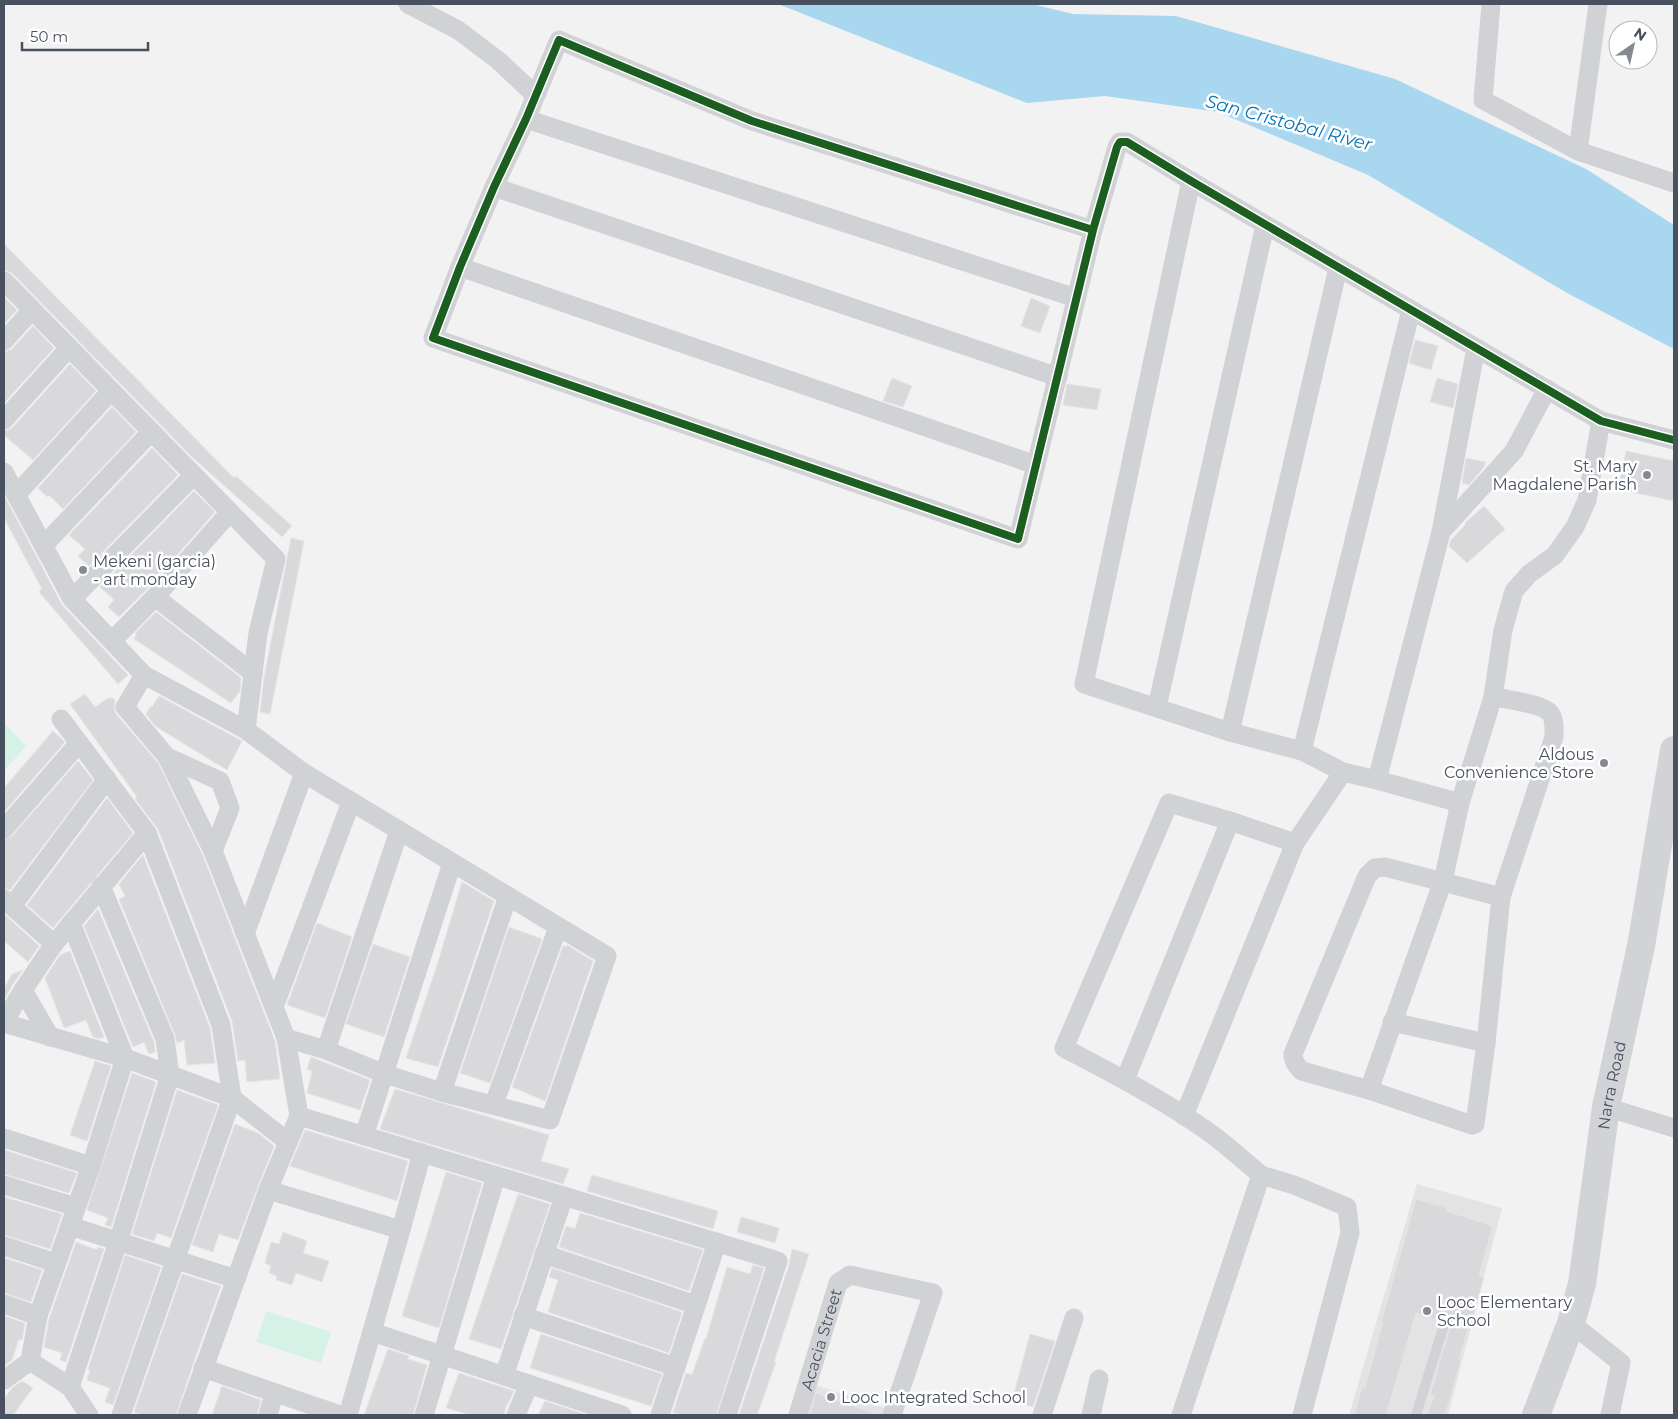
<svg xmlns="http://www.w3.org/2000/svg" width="1678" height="1419" viewBox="0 0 1678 1419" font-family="Montserrat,sans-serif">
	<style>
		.education { fill: #e4e3e4 }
		.green { fill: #d6f1e5 }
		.water { fill: #aad7f0 }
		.building { fill: #d9d9db; stroke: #e3e4e5 }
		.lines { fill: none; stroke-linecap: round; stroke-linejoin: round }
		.lane { stroke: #d0d2d5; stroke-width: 10 }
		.street { stroke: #d0d2d5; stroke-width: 19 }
		.secondary { stroke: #d1d3d7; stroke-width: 28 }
		.cycleway-casing { stroke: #fff; stroke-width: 11 }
		.cycleway { stroke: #1b5e20; stroke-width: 8 }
		.poi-dot { fill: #848992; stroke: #fff; stroke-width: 2 }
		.labels { text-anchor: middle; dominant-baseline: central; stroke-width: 5; stroke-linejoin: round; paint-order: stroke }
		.poi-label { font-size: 16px; fill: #48515f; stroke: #fff; text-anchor: start }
		.street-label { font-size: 16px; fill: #48515f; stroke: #fff }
		.water-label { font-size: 18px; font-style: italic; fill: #0875b3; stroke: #fff }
	</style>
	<rect width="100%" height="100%" fill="#f2f2f2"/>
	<path class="education" d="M1417 1184 1502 1208 1448 1415H1349Z
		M816 1385 885 1408 883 1415H806Z"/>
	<path class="green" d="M4 723 26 746 4 771Z
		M266 1311 331 1332 321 1363 256 1342Z"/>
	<path class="water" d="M778 4H1032L1073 14 1176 16 1395 79 1586 169 1674 225V349L1567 293 1368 175 1218 112 1105 96 1027 103Z"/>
	<path class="building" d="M4 244 234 478 236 476 292 526 282 537 192 457 12 273 4 270Z
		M4 297 17 310 4 324Z
		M1031 298 1050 306 1040 333 1021 326Z
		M33 326 54 348 4 403V352L12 349Z
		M1415 340 1438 346 1431 370 1409 363Z
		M70 364 96 391 33 460 4 435V431L12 428Z
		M892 378 912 386 903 407 883 401Z
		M1437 378 1458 384 1453 408 1430 402Z
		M1067 384 1101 389 1097 410 1063 405Z
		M112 407 136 432 63 509 49 495 47 497 38 488Z
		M152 448 178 475 89 566 78 556 85 549 69 535Z
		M1626 451 1674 461V501L1618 489Z
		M1466 458 1485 462 1484 467 1469 485 1462 483Z
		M194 491 215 512 147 589 119 617 108 607 114 600 100 587Z
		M4 495 62 605 128 675 118 684 39 592 42 589 4 518Z
		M1484 506 1505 529 1467 563 1449 546 1451 540 1466 524 1465 523Z
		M291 538 304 541 270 714 260 712 264 678Z
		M156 612 241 678 240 691 231 703 134 639 137 634 135 633Z
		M85 694 95 707 108 698H113L115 701 114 707 116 714 158 763 203 856 275 1041 280 1079 247 1082 245 1060 238 1061 232 1021 158 829 135 799 137 797 70 704Z
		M159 696 242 741 227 770 155 726 146 714 151 706 152 707Z
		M53 731 65 742 4 812V788Z
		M78 761 93 780 10 890 4 888V840L12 836Z
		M107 798 133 833 53 928 27 905Z
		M143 855 210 1028 215 1063 187 1065 184 1040 177 1043 175 1035 119 899 125 896 119 884Z
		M462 882 494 901 438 1067 406 1058 438 962Z
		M98 909 154 1042 155 1052 149 1054 144 1042 133 1047 84 926Z
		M4 914 39 946 28 962 4 941Z
		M317 923 352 937 325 1018 287 1005Z
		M509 927 542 939 490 1083 460 1073Z
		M373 944 410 957 384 1037 346 1024Z
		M567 945 593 961 545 1101 512 1087 563 946 566 947Z
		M70 951 104 1037 99 1039 93 1037 86 1020 64 1028 45 978 60 955Z
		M23 970 13 984 4 1000V989L12 974Z
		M311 1057 370 1080 360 1110 307 1093 312 1071 307 1069Z
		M95 1061 111 1066 87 1141 70 1135Z
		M132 1073 156 1082 111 1227 105 1225 108 1218 87 1210Z
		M395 1089 549 1135 541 1161 569 1169 563 1184 380 1129Z
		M177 1090 218 1105 171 1238 157 1233 154 1241 132 1234Z
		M235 1124 258 1133 274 1146 258 1186 238 1240 219 1234 213 1252 192 1245Z
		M305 1130 408 1161 397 1201 290 1166Z
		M4 1150 77 1173 69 1193 4 1174Z
		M446 1172 482 1183 439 1328 402 1316Z
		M592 1175 718 1211 713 1229 587 1191Z
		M518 1194 550 1204 501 1349 469 1339Z
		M4 1197 62 1214 50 1249 4 1235Z
		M1416 1199 1447 1208 1446 1211 1493 1226 1479 1276 1484 1277 1472 1321 1470 1320 1459 1360 1461 1361 1445 1415H1427L1434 1396 1430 1395 1451 1324 1416 1313 1386 1415H1354L1362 1387 1365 1388 1383 1322H1381Z
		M580 1213 703 1250 689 1291 559 1247 566 1226 575 1229Z
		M741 1217 779 1228 775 1243 737 1232Z
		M283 1232 307 1241 303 1253 329 1261 322 1282 296 1273 292 1285 276 1280 277 1276 269 1273 271 1266 265 1263 271 1242 279 1244Z
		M76 1242 97 1250 98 1247 104 1249 66 1362 60 1360 62 1353 44 1347 49 1319Z
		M792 1249 809 1254 774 1362H776L757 1415H739L789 1265Z
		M125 1255 161 1267 113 1405 105 1402 110 1388 87 1380 90 1370 88 1369Z
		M4 1258 42 1270 31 1302 4 1293Z
		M753 1265 764 1268 716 1415H682L673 1412 686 1373 692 1375 705 1338 706 1339 727 1267 750 1274Z
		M552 1268 682 1312 669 1353 548 1312 558 1280 549 1277Z
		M182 1274 221 1286 193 1364 176 1415H142L134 1412Z
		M4 1316 25 1323 22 1340 19 1339 12 1360 4 1366Z
		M541 1334 662 1374 651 1406 530 1368Z
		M1030 1334 1055 1341 1033 1407 1012 1401Z
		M388 1349 409 1356 408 1359 427 1365 413 1415H364Z
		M459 1373 514 1391 508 1404 507 1403 504 1415H471L446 1408Z
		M22 1381 33 1388 13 1415H4V1399L12 1388Z
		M222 1386 261 1400 257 1415H212Z
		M816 1393 874 1413 873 1415H810Z
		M545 1401 587 1415H538Z"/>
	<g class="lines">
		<path class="lane" d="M1416 1415 1443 1328"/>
		<g class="street">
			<path d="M408 4 458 30 499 61 535 95"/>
			<path d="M1491 4 1483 100 1578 151 1674 183"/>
			<path d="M526 119 1076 298"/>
			<path d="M1578 151 1598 4"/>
			<path d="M1191 181 1084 684 1230 732 1302 751 1343 772 1377 780 1460 803"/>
			<path d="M494 187 1058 377"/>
			<path d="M1093 230 752 121 559 40 526 119 494 187 460 267 433 338 1018 539 1093 230 1117 147 1120 142H1127L1191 181 1601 421 1674 440"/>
			<path d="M460 267 1036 465"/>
			<path d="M4 281 276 559 258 633 246 730"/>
			<path d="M4 341 32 310"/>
			<path d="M4 420 69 348"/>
			<path d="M4 472 72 599 144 675 246 730 304 773 607 956 550 1120 442 1092 385 1074 326 1050 286 1038"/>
			<path d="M16 495 111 391"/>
			<path d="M1441 532 1514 451 1547 389"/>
			<path d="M44 545 151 432"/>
			<path d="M155 597 253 673"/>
			<path d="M72 599 194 475"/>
			<path d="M112 641 155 597 230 512"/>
			<path d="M144 675 125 707 167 757 213 851 286 1038 299 1116 268 1190 187 1415"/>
			<path d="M1493 697C1506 699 1542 704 1550 713 1555 719 1554 730 1554 737L1501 897 1486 1043 1475 1124 1472 1125 1369 1090 1302 1071C1297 1066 1293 1062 1293 1054L1367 876 1375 868 1385 867 1501 897"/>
			<path d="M1157 707 1265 225"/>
			<path d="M61 719 147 833 221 1025 232 1098 121 1415"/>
			<path d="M1230 732 1338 268"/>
			<path d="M1302 751 1411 310"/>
			<path d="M167 757 220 781 230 808 213 851"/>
			<path d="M1377 780 1441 532 1476 348"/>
			<path d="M4 829 79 743"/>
			<path d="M4 899 54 944"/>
			<path d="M12 906 107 779"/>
			<path d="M245 934 304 773"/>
			<path d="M23 990 50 1037"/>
			<path d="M274 1007 351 802"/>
			<path d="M4 1022 23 990 54 944 147 833"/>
			<path d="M1392 1022 1486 1043"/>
			<path d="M4 1023 125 1058 232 1098 288 1142"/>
			<path d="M326 1050 399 831"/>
			<path d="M1125 1080 1230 821"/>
			<path d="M1369 1090 1443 881 1460 803 1493 697 1503 630 1514 591 1529 574 1555 555 1575 527 1587 500 1601 421"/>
			<path d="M442 1092 508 896"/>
			<path d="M494 1104 558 927"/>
			<path d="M1606 1107 1674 1128"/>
			<path d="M299 1116 778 1261 727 1415"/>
			<path d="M1184 1116 1295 843 1343 772"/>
			<path d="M364 1136 452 863"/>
			<path d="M4 1138 91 1166"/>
			<path d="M1261 1175C1244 1161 1228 1146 1210 1133 1164 1100 1113 1074 1064 1048L1169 803 1230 821 1295 843"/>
			<path d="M4 1185 76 1207"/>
			<path d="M268 1190 401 1230"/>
			<path d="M70 1226 236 1279"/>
			<path d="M4 1246 56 1263"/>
			<path d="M544 1254 696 1305"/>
			<path d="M4 1304 38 1316"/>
			<path d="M523 1316 676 1367"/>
			<path d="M1571 1323 1621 1363 1610 1415"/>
			<path d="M372 1332 622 1415"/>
			<path d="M30 1361 70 1387 89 1415"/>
			<path d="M203 1368 340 1415"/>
			<path d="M504 1376 564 1196"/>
			<path d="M4 1380 30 1361 38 1316 91 1166 125 1058 71 923"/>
			<path d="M70 1387 118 1242 170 1075 165 1039 101 886"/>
			<path d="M268 1415 274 1394"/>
			<path d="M348 1415 401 1230 422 1153"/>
			<path d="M424 1415 496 1176"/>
			<path d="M516 1415 529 1384"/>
			<path d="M660 1415 717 1242"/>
			<path id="s1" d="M798 1415 838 1283 850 1275 933 1293 892 1415"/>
			<path d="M1042 1415 1074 1318"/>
			<path d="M1091 1415 1099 1379"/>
			<path d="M1181 1415 1261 1175 1294 1185 1347 1207 1350 1233 1302 1415"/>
		</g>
		<path class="secondary" id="s2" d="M1536 1415 1571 1323 1582 1284 1606 1107 1641 946 1674 750"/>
		<defs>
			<path id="cycleway" d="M1093 230 752 121 559 40 526 119 494 187 460 267 433 338 1018 539 1093 230 1117 147 1120 142H1127L1191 181 1601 421 1674 440"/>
		</defs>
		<use href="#cycleway" class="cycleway-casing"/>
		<use href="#cycleway" class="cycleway"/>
	</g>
	<g class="poi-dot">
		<circle cx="1647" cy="475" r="5"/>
		<circle cx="83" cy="570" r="5"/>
		<circle cx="1604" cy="763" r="5"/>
		<circle cx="1427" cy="1311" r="5"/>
		<circle cx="831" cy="1397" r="5"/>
	</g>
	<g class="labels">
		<g class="poi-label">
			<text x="1637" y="466" text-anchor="end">St. Mary<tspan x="1637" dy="18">Magdalene Parish</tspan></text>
			<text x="93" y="561">Mekeni (garcia)<tspan x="93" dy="18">- art monday</tspan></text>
			<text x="1594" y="754" text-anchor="end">Aldous<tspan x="1594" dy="18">Convenience Store</tspan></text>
			<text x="1437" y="1302">Looc Elementary<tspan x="1437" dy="18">School</tspan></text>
			<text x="841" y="1397">Looc Integrated School</text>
		</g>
		<g class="street-label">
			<text stroke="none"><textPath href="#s2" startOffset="340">Narra Road</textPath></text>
			<text stroke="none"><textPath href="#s1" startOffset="79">Acacia Street</textPath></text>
		</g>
		<g class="water-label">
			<text transform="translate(1289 123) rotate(15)">San Cristobal River</text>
		</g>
	</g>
	<rect width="1678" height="1419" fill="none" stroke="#48515f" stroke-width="10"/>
	<g transform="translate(1633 45) rotate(34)"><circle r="24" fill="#ffffff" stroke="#b6b9bf"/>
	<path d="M0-4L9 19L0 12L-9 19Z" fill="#848992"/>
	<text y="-8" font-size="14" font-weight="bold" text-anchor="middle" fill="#48515f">N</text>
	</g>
	<path d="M22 42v8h126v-8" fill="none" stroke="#48515f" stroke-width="2.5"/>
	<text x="30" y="42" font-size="15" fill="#48515f" stroke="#ffffff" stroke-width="4" paint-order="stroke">50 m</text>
</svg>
